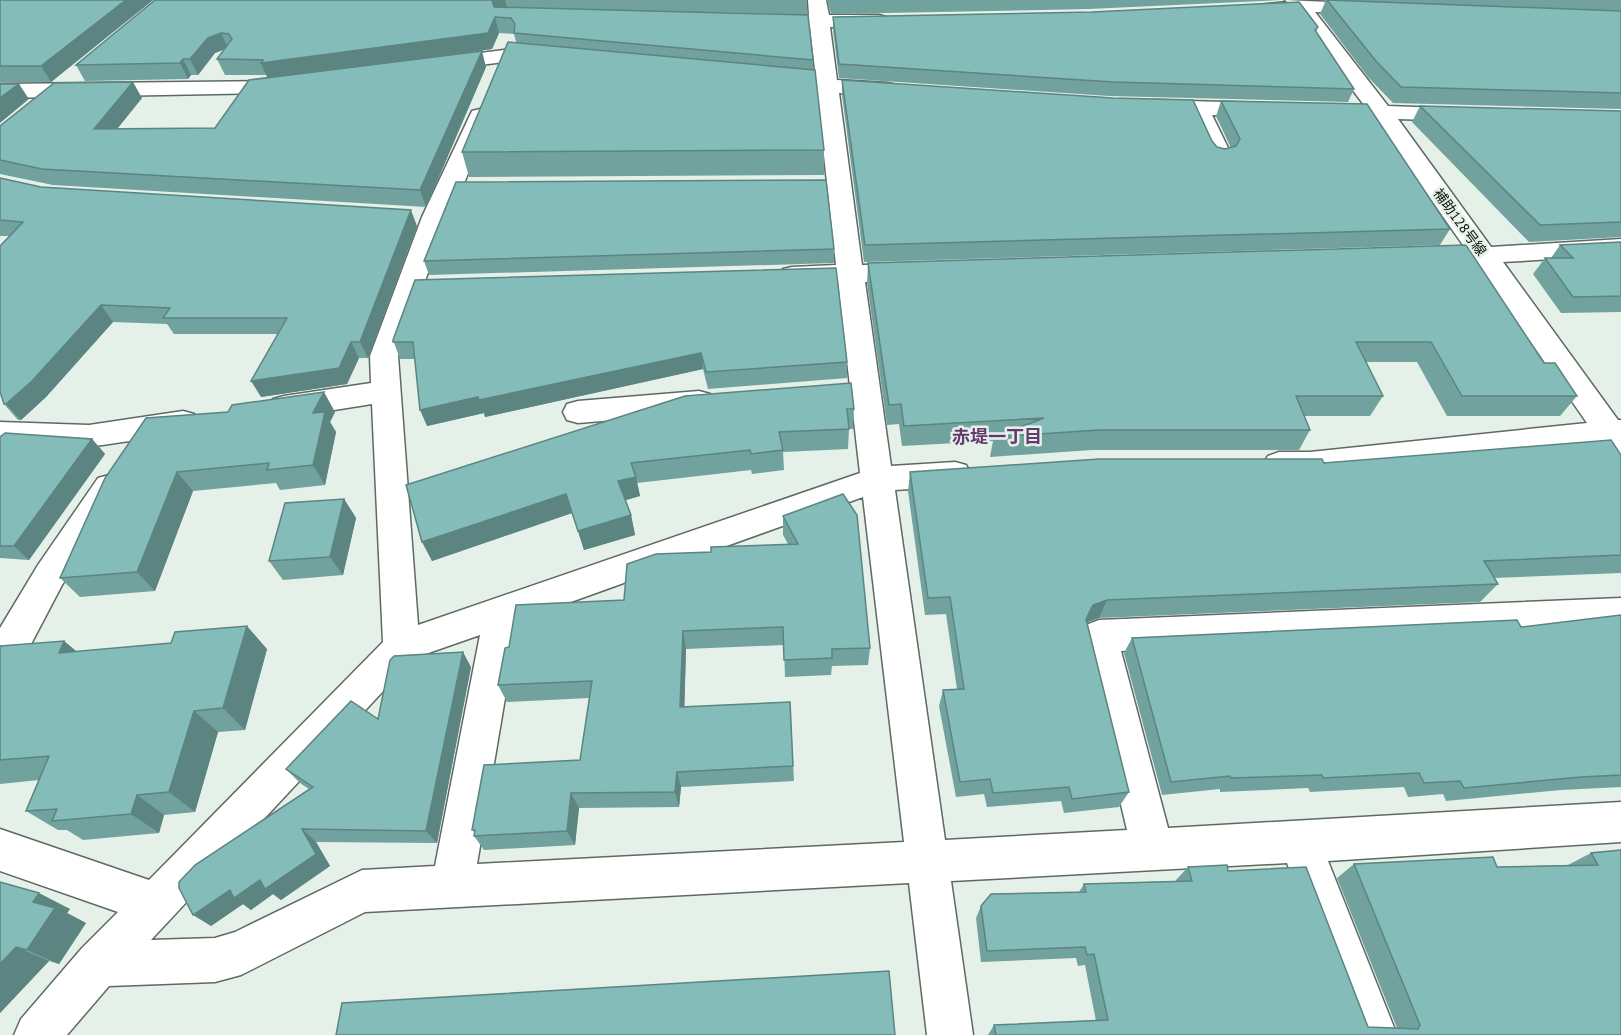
<svg xmlns="http://www.w3.org/2000/svg" width="1621" height="1035" viewBox="0 0 1621 1035" font-family="'PT Sans','Noto Sans JP',sans-serif">
	<style>
		.lines { fill: none; stroke-linecap: round; stroke-linejoin: round }
		.minor-casing { stroke: #5f6963; stroke-width: 3 }
		.minor { fill: #fff; fill-rule: evenodd }
		.wall { fill: #71a29e }
		.shaded-wall { fill: #5c8481 }
		.building { fill: #83bcb8; stroke: #5c8481; stroke-width: 1.5 }
		.labels { text-anchor: middle; dominant-baseline: central; stroke-width: 5; stroke-linejoin: round; paint-order: stroke }
		.far-street-label { font-size: 14px; fill: #0c0f0d; stroke: #e5f0e9 }
		.neighbourhood-label { font-size: 18px; font-weight: bold; fill: #623a71; stroke: #e5f0e9 }
	</style>
	<rect width="100%" height="100%" fill="#e5f0e9"/>
	<g class="lines">
		<defs>
			<path id="minor" d="M808 0H826L829 15H879L886 17 889 21 886 25 879 27H830L837 80 888 83 896 85 899 90 896 95 888 97 839 93 862 265 912 264 921 266 925 272 921 278 912 280 865 282 891 466 955 462 966 465 971 474 966 483 955 486 895 490 945 840 1127 830 1081 636 1086 625 1099 620 1621 598V628L1121 651 1168 828 1621 802V842L1328 861 1397 1035H1351L1287 863 951 881 973 1035H927L909 883 365 912 241 975 215 982 109 986 67 1035H14L21 1019 82 948 118 912 0 871V829L149 880 383 642 372 404 284 418 273 415 269 407 273 399 284 396 371 383 370 356 422 217 472 111 480 109 488 111 491 116 463 186 448 217 398 356 418 625 860 473 838 282 792 283 783 281 779 275 783 269 792 267 836 265 817 91 764 86 761 81 764 76 772 75 816 78 810 27H765L758 25 755 21 758 17 765 15H809ZM863 497 904 842 477 864 518 621ZM480 635 435 866 362 870 235 932 215 938 151 940 414 658Z
				M1285 0 1374 4 1377 8 1374 12 1367 14 1315 12 1388 106 1468 109 1471 114 1468 119 1460 121 1398 119 1491 247 1621 239V255L1503 262 1618 420H1621V457L1609 454 1602 444 1310 476H1279L1268 472 1263 464 1268 456 1279 452H1310L1587 423 1476 263 1428 265 1419 263 1415 257 1419 251 1465 248 1375 119 1318 116 1315 111 1318 106 1364 105 1295 14 1257 16 1250 14 1247 10 1250 6 1287 2Z
				M504 50 554 56 557 60 554 64 547 66 504 62 441 70 434 68 430 64 434 60 441 58Z
				M288 78 296 79 299 84 296 89 268 93 0 98V84L268 81Z
				M1152 100 1262 103 1270 105 1273 110 1270 115 1262 117 1212 115 1232 156 1228 161 1220 163 1212 161 1208 156 1189 115 1144 112 1141 107 1144 102Z
				M699 391 710 394 714 402 710 410 699 413 578 423 567 420 563 412 567 404 578 401Z
				M183 411 194 414 198 422 194 430 183 433 89 447 0 444V422L89 425Z
				M109 475 120 478 125 487 120 496 62 585 30 646 13 664 0 669V628L38 565 98 478Z"/>
		</defs>
		<use href="#minor" class="minor-casing"/>
		<use href="#minor" class="minor"/>
	</g>
	<path class="wall" d="M0 0H153L51 82H0Z
		M155 0H807V14L675 12 813 60V70L824 150V175L469 177 462 152 516 42 514 34 499 33 492 49 408 60 486 67 426 207 53 185 0 174V126L142 98 117 129 215 128 267 77 266 75H225L217 59 225 49 215 53 198 75H191L188 79 85 81 76 65Z
		M827 0H1281L1089 9 831 14Z
		M1326 0H1621V11L1373 1 1621 11V109L1393 103 1368 77 1320 14Z
		M833 17 1318 27 1316 32 1354 89 1348 102 1109 96 839 78 833 30Z
		M842 80 1212 141 1217 147 1225 149 1231 148 1216 116 1221 101 1450 229 1440 245 864 262 842 95Z
		M1420 106 1621 111V237L1529 242 1412 122Z
		M0 178 41 187 417 226 368 358H359L347 384 261 397 277 334H174L167 324 113 322 46 397 21 420H18L4 404 9 236H0Z
		M1621 242V312L1561 313 1533 274 1545 258H1551L1560 245Z
		M1466 245 1544 363 1577 396 1560 416H1447L1417 362H1366L1383 396 1370 416H1304L1310 430 1299 450H1092L990 457 993 441 902 446 899 424 887 425 867 283 868 263Z
		M834 249V263L429 275 424 261Z
		M393 340 847 362V378L708 389 703 369 485 417 484 413 427 426 415 359H400Z
		M854 409 853 429H849L848 449 783 452 784 470 752 474 751 470 637 483 640 496 625 500 631 515 635 535 584 550 572 513 432 561 406 485Z
		M228 412H335L330 422 336 432 325 485 280 490 276 483 193 491 155 591 80 597 60 578Z
		M0 437 92 439 105 454 29 560 0 558Z
		M1621 455V573L1494 578 1498 584 1480 602 1099 618 1087 622 1129 792 1119 807 1064 813 1061 801 987 807 984 794 956 797 939 706 943 690 957 689 946 614 925 615 908 491 910 472Z
		M344 499 356 518 343 575 283 580 269 561Z
		M783 516 870 648 868 665 832 666 831 675 785 677 784 645 686 649 684 707 790 702 794 781 681 787 679 807 579 808 575 845 484 850 474 836V832L472 830 580 760 589 698 507 702 498 685 509 647 624 600 711 552 788 544 783 535Z
		M1621 615V787L1561 790 1446 801 1443 794 1408 797 1404 787 1310 792 1308 788 1220 792V789L1162 795 1124 653 1132 638 1521 627Z
		M64 641 76 651 267 649 245 730 218 732 195 812 164 815 159 833 83 840 67 830H58L26 811 39 780 0 784V646Z
		M471 667 437 843 316 842 330 866 281 900 273 894 251 910 243 904 211 926 309 789 300 783 286 769Z
		M1621 850V1035H988L994 1025 1096 1021 1085 965 1078 966 1076 958 981 962 976 918 981 906 1079 892 1084 884 1176 881V880L1188 867 1228 871 1368 1027 1397 1028 1337 878 1354 864 1497 867 1568 865 1591 853Z
		M0 882 70 909 67 913 86 923 59 964 49 961 0 1013Z"/>
	<path class="shaded-wall" d="M126 0H153L51 82 41 66Z
		M492 0H505L507 9 495 16Z
		M495 17 499 33 492 49 268 79 261 63Z
		M221 33 228 48 215 53 198 75 190 59 208 38Z
		M482 51 486 67 426 207 420 190Z
		M183 59 191 75 188 79 180 63Z
		M133 82 142 98 104 145 94 129Z
		M19 84 29 99 0 123V98Z
		M411 210 417 226 368 358 360 342Z
		M101 305 113 322 46 397 21 420 6 404Z
		M351 342 359 358 347 384 261 397 251 381Z
		M701 353 703 369 485 417 484 413 427 426 420 410 478 397Z
		M324 392 335 412 330 422 336 432 325 485 313 465V413Z
		M92 439 105 454 29 560 14 546Z
		M177 472 193 491 155 591 137 572Z
		M636 477 640 496 623 501 618 481Z
		M566 494 572 513 432 561 422 542Z
		M344 499 356 518 343 575 330 557Z
		M631 515 635 535 584 550 578 531Z
		M1107 600 1099 618 1085 623 1093 605Z
		M247 626 267 649 245 730 223 708Z
		M683 631 686 649 684 723 680 707Z
		M64 641 91 664 59 653Z
		M463 652 471 667 437 843 426 831Z
		M194 711 218 732 195 812 169 792Z
		M677 772 681 787 679 807 675 792Z
		M571 793 579 808 575 845 567 831Z
		M137 795 164 815 159 833 131 814Z
		M302 829 316 842 330 866 281 900 273 894 251 910 243 904 211 926 193 915Z
		M39 893 70 909 67 913 86 923 59 964 27 950 33 902Z
		M16 947 49 961 0 1013V964Z"/>
	<path class="building" d="M0 0H126L41 66H0Z
		M155 0H492L494 7 808 15 813 60 514 33 515 24 511 18 495 17 488 33 261 63 263 60 217 59 232 39 229 34 221 33 208 38 190 59H183L180 63 76 65Z
		M1327 0 1621 11V93L1401 87 1376 61Z
		M1299 2 1318 27 1315 30 1354 89 1113 82 839 64 833 17 1092 12Z
		M508 42 815 70 824 150 462 152Z
		M482 51 420 190 42 169 0 160V126L54 83 133 82 94 129 215 128 249 80Z
		M842 80 1113 98 1193 100 1212 141 1217 147 1225 149 1236 146 1240 139 1221 101 1367 104 1450 229 865 245Z
		M0 84H19L0 98Z
		M1420 106 1621 111V222L1540 225Z
		M0 178 41 187 411 210 360 342H351L339 368 251 381 287 318H163L170 308 101 305 32 381 6 404H4L0 392V246L23 222 0 220Z
		M826 180 834 249 424 261 456 182Z
		M1621 242V296L1573 297 1545 258H1573L1560 245Z
		M1466 245 1544 363H1555L1577 396H1462L1431 342H1356L1383 396H1296L1310 430H1099L994 437 1044 418 904 426 901 404 889 405 868 263Z
		M836 268 847 362 706 372 701 353 479 400 478 397 420 410 413 342H393V340L415 280Z
		M851 383 854 409H847L849 429 779 432 783 450 751 454 750 450 631 463 636 477 618 481 631 515 578 531 566 494 422 542 406 485 685 396Z
		M324 392 313 413 325 412 313 465 267 470 269 463 177 472 137 572 60 578 105 478 146 418 228 412 232 405Z
		M5 433 92 439 14 546H0V437Z
		M1611 440 1621 455V555L1484 561 1498 584 1107 600 1093 605 1086 619 1129 792 1072 799 1069 787 993 793 990 779 960 782 943 690 964 689 950 597 928 598 910 472 1099 459H1322L1324 463Z
		M843 494 857 515 870 648 832 649V658L784 660 783 627 683 631 680 707 790 702 793 766 677 772 675 792 571 793 567 831 474 836 475 830H472L484 765 580 760 592 681 498 685 505 648 509 647 516 605 624 600 627 564 656 554 711 552V547L798 544 783 516Z
		M344 499 330 557 269 561 285 503Z
		M1621 615V775L1581 777 1464 788 1460 781 1424 783 1419 773 1323 778 1322 775 1231 778 1230 776 1171 782 1132 638 1517 620 1521 627Z
		M247 626 223 708 194 711 169 792 137 795 131 814 52 821 57 809 26 811 49 756 0 760V646L64 641 59 653 171 643 175 632Z
		M463 652 426 831 302 829 316 854 265 889 260 880 234 898 230 890 193 915 179 888V882L195 865 313 787 286 769 351 701 378 719 390 660 394 656Z
		M1621 850V1035H996L994 1025 1108 1020 1094 954 1087 955 1085 947 987 951 981 906 991 894 1086 892 1084 884 1192 881 1188 867 1227 865 1228 871 1306 867 1368 1027 1418 1029 1420 1025 1354 864 1493 857 1497 867 1598 865 1591 853Z
		M0 882 39 893 33 902 55 908 27 950 16 947 0 964Z
		M889 971 895 1035H336L342 1003Z"/>
	<g class="labels">
		<g class="far-street-label">
			<text transform="translate(1460 222) rotate(54)">補助128号線</text>
		</g>
		<g class="neighbourhood-label">
			<text x="997" y="436">赤堤一丁目</text>
		</g>
	</g>
</svg>
